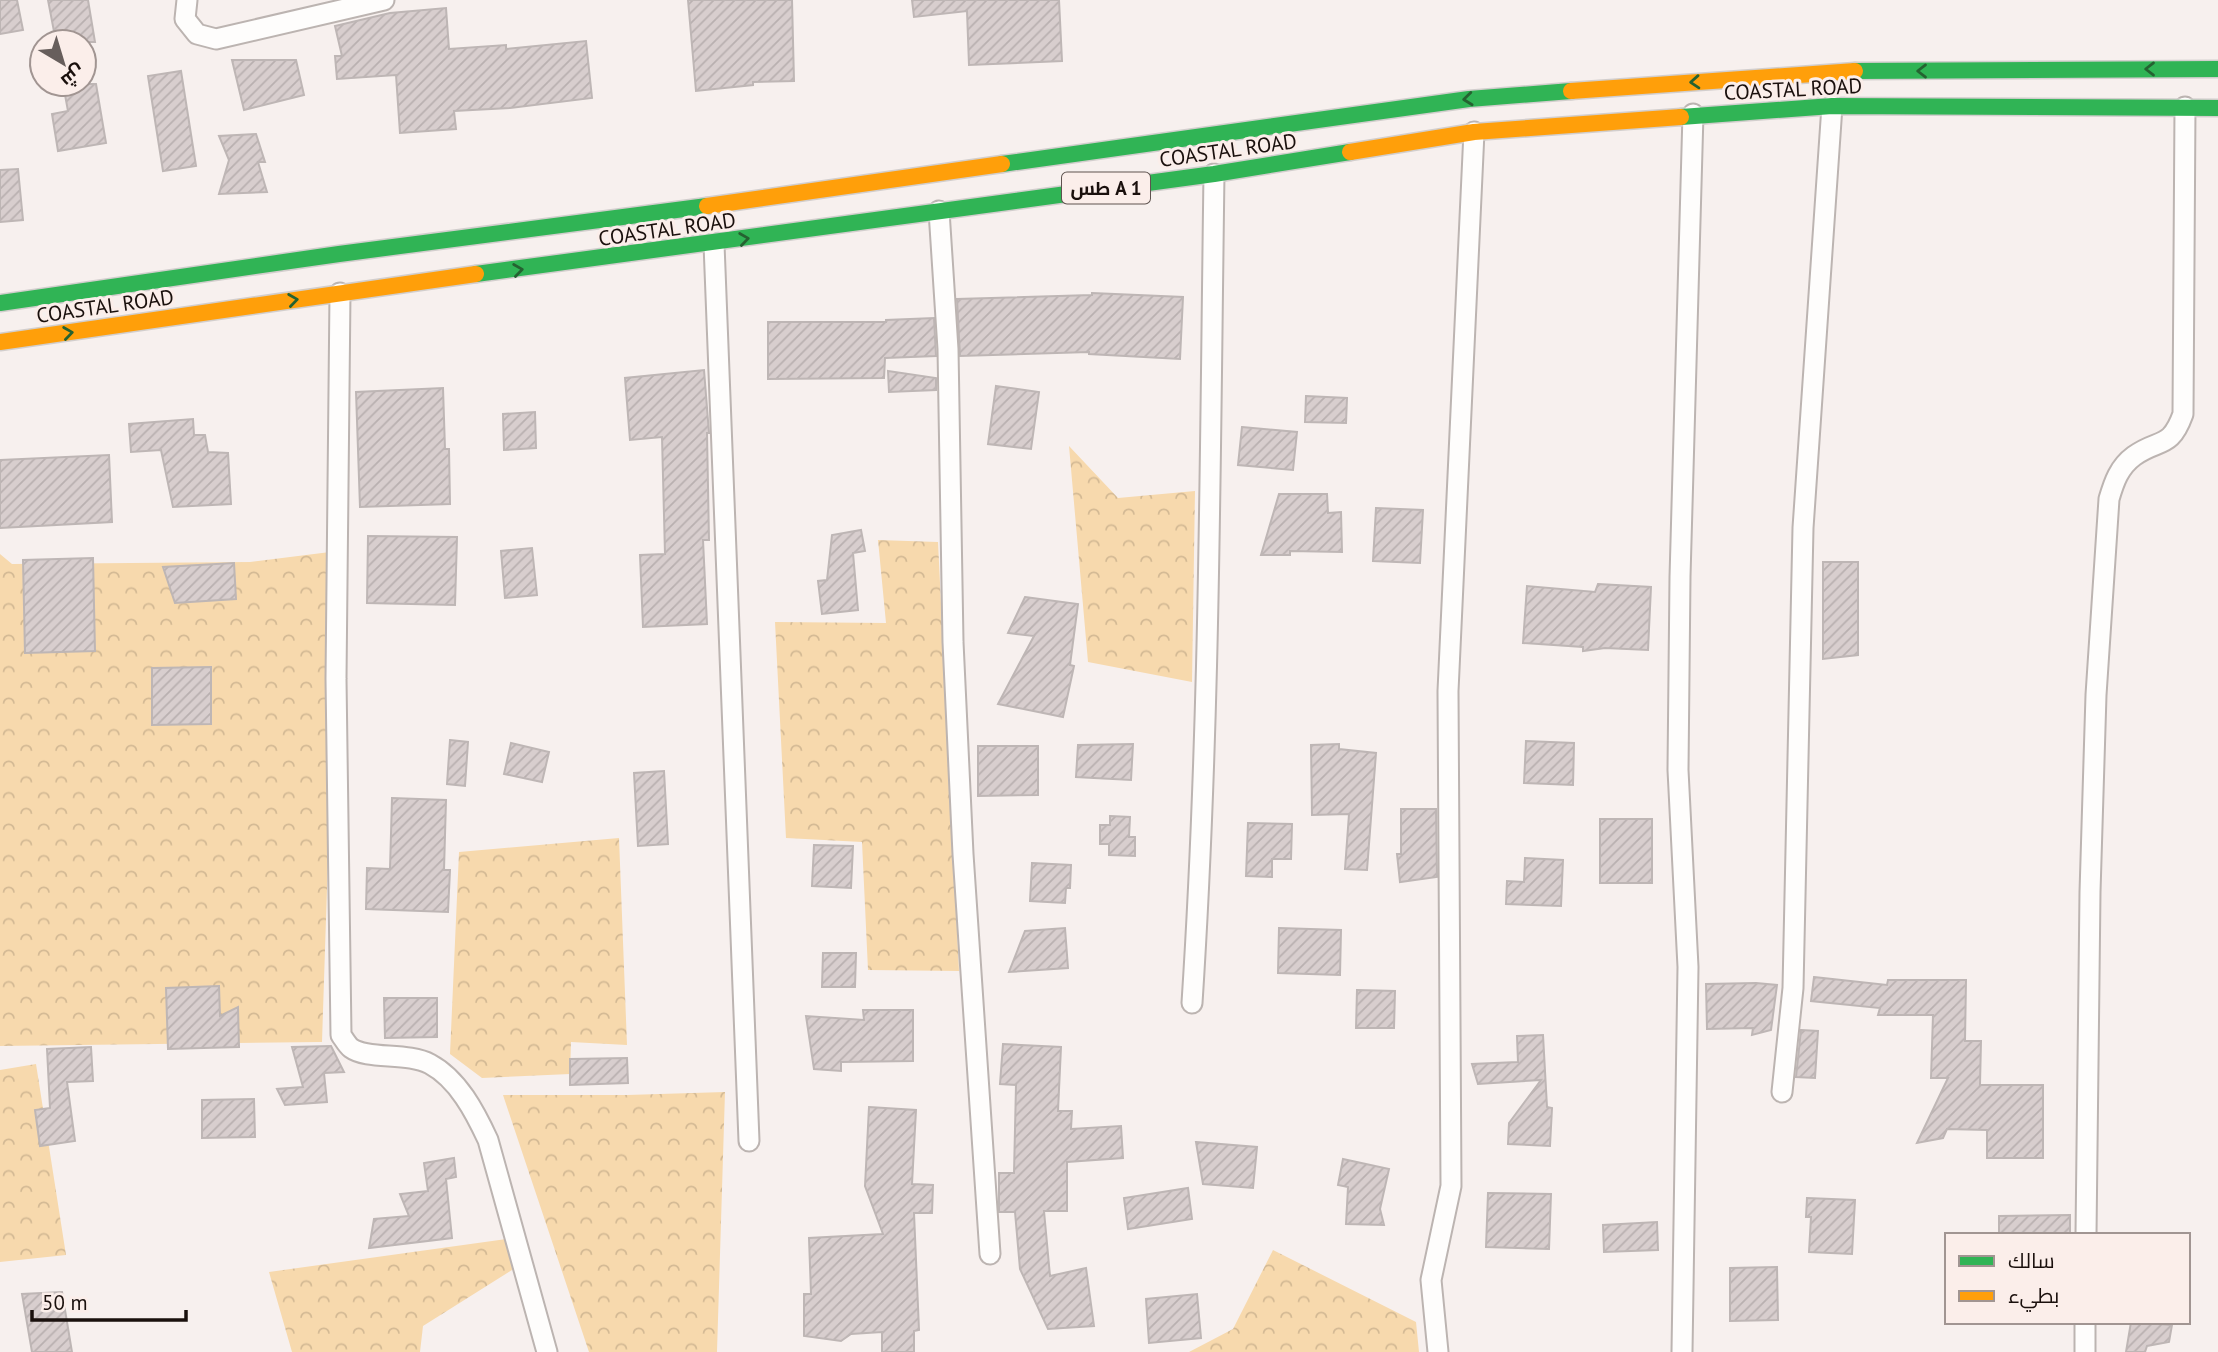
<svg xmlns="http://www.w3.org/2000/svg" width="2218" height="1352" viewBox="0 0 2218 1352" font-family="'PT Sans',Cairo,sans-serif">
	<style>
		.park { fill: url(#park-crowns) }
		.building { fill: url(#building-hatch); stroke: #beb6b5; stroke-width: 2 }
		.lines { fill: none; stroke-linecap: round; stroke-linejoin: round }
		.street-casing { stroke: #bcb4b1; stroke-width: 23 }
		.fast-casing { stroke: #d2cecd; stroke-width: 19 }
		.slow-casing { stroke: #d2cecd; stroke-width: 19 }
		.street { stroke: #fefdfc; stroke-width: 19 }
		.fast { stroke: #30b455; stroke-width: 16 }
		.slow { stroke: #ff9f0a; stroke-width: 16 }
		.oneway { stroke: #256231 }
		.labels { text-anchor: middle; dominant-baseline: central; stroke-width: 6; stroke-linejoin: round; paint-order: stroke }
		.shield { fill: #fbeeea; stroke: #5e534f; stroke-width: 2 }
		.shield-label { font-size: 19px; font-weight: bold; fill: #1a100d }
		.street-label { font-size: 21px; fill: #1a100d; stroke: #fbeeea }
	</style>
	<defs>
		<pattern id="park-crowns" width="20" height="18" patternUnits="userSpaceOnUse" patternTransform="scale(1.75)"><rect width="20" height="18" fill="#f7d9ad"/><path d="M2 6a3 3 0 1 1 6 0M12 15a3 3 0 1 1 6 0" fill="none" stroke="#d3b994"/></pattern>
		<pattern id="building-hatch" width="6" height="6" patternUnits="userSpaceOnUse" patternTransform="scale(1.75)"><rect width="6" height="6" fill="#d8cece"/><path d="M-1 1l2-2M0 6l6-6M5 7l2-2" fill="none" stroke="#b9b0b0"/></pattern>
	</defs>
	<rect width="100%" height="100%" fill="#f7f0ee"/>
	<path class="park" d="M1069 446 1118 498 1195 491 1192 682 1088 662Z
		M878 540 938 542 959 971 868 970 862 842 786 838 775 622 886 623Z
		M338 551 322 1042 0 1046V554L12 564 250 562Z
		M619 838 627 1045 571 1042 570 1074 482 1078 450 1054 459 852Z
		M36 1064 66 1255 0 1262V1070Z
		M725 1092 717 1352H589L503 1095H627Z
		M514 1238 512 1270 423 1326 420 1352H292L269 1272Z
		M1273 1250 1416 1322 1419 1352H1189L1233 1329Z"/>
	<path class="building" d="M0 0H17L23 30 0 34Z
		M48 0H88L95 42H56Z
		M688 0H792L794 81 753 82V85L696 91Z
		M912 0H1059L1062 61 969 65 967 11 914 17Z
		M446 8 449 49 506 45V49L586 41 592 98 510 108 454 111 456 129 400 133 396 75 337 79 335 56H342L335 26 390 13Z
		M232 60H296L304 95 244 110Z
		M181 71 196 166 163 171 148 76Z
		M63 84H96L106 143 58 151 52 114 68 111Z
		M256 134 265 162H258L267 192 219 194 229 160 219 136Z
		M18 169 23 220 0 222V170Z
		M1092 293 1183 297 1180 359 1089 354V352L960 356 957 299 1092 295Z
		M934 318 936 356 885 358 884 378 768 379V322H886V320Z
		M704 370 709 433H707L709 540H703L707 624 643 627 640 555 665 554 662 437 630 440 625 378Z
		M888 371 936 378V390L889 392Z
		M996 386 1039 392 1031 449 988 444Z
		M443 388 445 449H449L450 504 360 507 356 392Z
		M1306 396 1347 398 1346 423 1305 422Z
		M535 412 536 448 504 450 503 414Z
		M193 419 194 435H205L208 452 228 453 231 504 173 507 161 450 131 452 129 424Z
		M1242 427 1297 432 1293 470 1238 465Z
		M109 455 112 522 0 528V460Z
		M1279 494H1327L1328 513 1341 512 1342 552 1290 551V555H1261Z
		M1376 508 1423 510 1420 563 1373 561Z
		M861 530 865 551 853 553 858 610 822 614 818 581 827 580 832 535Z
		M368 536 457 537 455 605 367 603Z
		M532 548 537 595 505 598 501 551Z
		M93 558 95 651 25 653 23 560Z
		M1823 562H1858V655L1823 659Z
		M234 563 236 599 175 603 163 567Z
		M1598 584 1651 587 1648 650 1605 648 1583 651V647L1523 643 1527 586 1595 592Z
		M1025 597 1078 604 1070 665 1074 666 1063 717 998 704 1034 636 1008 633Z
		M211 667V724L152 725V668Z
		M450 740 468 742 465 786 447 784Z
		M1526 741 1574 743 1573 785 1524 783Z
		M511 743 549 752 542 782 504 774Z
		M1133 744 1131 780 1076 777 1078 745Z
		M1339 744V749L1376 753 1367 870 1345 869 1349 814 1312 815 1311 745Z
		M978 746H1038V795L978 796Z
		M664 771 668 844 638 846 634 773Z
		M392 798 446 800 444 870H450L448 912 366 909 367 868 390 869Z
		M1401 809H1436L1437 877 1400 882 1397 854H1401Z
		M1110 816 1130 817 1129 837H1135V856L1109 855V844H1100V825H1110Z
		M1600 819H1652V883H1600Z
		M1248 823 1292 824 1291 859H1272V877L1246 876Z
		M814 845 853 846 851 888 812 886Z
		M1525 858 1563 860 1561 906 1506 904 1507 881 1524 882Z
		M1032 863 1071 865 1070 888H1066L1065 903 1030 901Z
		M1065 928 1068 968 1009 972 1025 931Z
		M1279 928 1341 930 1340 975 1278 973Z
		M823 953H856L855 987H822Z
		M1814 977 1887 985 1888 980H1966L1965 1041H1981L1980 1085H2043V1158H1987V1130L1947 1129 1943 1138 1917 1143 1948 1078H1931L1933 1015H1878L1880 1008 1811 1001Z
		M1756 983 1777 985 1771 1030 1752 1035 1753 1028 1707 1029 1706 984Z
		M219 986 220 1016 238 1007 239 1047 168 1049 166 988Z
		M1357 990 1395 991 1394 1028H1356Z
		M384 998H437V1037L385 1038Z
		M863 1010H913V1061L841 1062V1071L814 1069 806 1016 864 1020Z
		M1801 1030 1818 1031 1815 1078 1796 1077Z
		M1543 1035 1547 1107 1552 1108 1550 1146 1508 1144 1509 1123 1541 1080 1478 1084 1472 1064 1518 1062 1517 1036Z
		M1003 1044 1061 1047 1058 1111H1072L1071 1129 1121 1126 1123 1158 1067 1162V1211H1044L1050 1276 1086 1268 1094 1326 1048 1329 1020 1269 1015 1212H999V1173H1014L1016 1085 1000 1084Z
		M331 1046 344 1072 324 1073 327 1102 285 1105 277 1089 303 1087 292 1047Z
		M91 1047 93 1081 67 1082 75 1141 40 1146 35 1110 50 1108 47 1049Z
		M627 1058 628 1083 570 1085V1059Z
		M254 1099 255 1137 202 1138V1100Z
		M869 1107 916 1110 912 1184 933 1185 932 1213H914L919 1330 914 1331V1352H882V1332L851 1334 841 1341 804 1336V1294H811L809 1238 883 1234 865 1186Z
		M1196 1142 1257 1147 1253 1188 1203 1184Z
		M454 1158 456 1177 446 1179 452 1238 369 1248 374 1219 409 1216 400 1194 428 1191 424 1163Z
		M1343 1159 1389 1169 1380 1209 1384 1225 1346 1224 1348 1187 1338 1185Z
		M1188 1188 1192 1219 1128 1229 1124 1198Z
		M1488 1193 1551 1194 1549 1249 1486 1247Z
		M1807 1198 1855 1200 1852 1254 1809 1252 1811 1217H1806Z
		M2070 1215V1235H1999V1216Z
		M1657 1222 1658 1250 1604 1252 1603 1225Z
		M1777 1267 1778 1320 1730 1321V1268Z
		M62 1292 72 1352H32L22 1294Z
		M1197 1294 1201 1338 1149 1343 1146 1299Z
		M2131 1322 2172 1325 2169 1342 2147 1346 2145 1352H2126Z"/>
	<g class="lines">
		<defs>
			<path id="street" d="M187 0 185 19 197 34 216 39 384 0
				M939 211 948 349 953 642 963 854 990 1254
				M714 244 749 1141
				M340 293 336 679 341 1035C344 1039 347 1045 351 1048 367 1060 408 1052 430 1064 458 1079 475 1112 488 1140L547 1352
				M1192 1003C1210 727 1210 450 1214 174
				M1782 1092 1793 988 1803 528 1832 106
				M2086 1235 2090 892 2096 695 2109 499C2114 482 2119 467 2134 456 2159 438 2170 450 2183 414L2185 107
				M1438 1352 1431 1280 1451 1186 1448 691 1474 132
				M1682 1352 1688 967 1678 770 1680 577 1693 114
				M2085 1352V1322"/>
			<path id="fast" d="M1855 71 2218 69
				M1681 117 1832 106 2218 108
				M1002 164 1469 99 1571 91
				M476 274 1214 174 1350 152
				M0 303 339 254 707 206"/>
			<path id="slow" d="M1571 91 1855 71
				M1350 152 1474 132 1681 117
				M707 206 1002 164
				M0 342 476 274"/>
		</defs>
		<use href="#street" class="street-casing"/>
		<use href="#fast" class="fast-casing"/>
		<use href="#slow" class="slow-casing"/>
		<use href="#street" class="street"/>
		<use href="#fast" class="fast"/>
		<use href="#slow" class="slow"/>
	</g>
	<defs><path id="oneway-chevron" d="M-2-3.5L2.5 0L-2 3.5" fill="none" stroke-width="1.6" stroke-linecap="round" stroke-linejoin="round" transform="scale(1.75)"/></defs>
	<g class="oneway">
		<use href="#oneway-chevron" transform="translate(2150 69) rotate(180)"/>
		<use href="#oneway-chevron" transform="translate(1922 71) rotate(180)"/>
		<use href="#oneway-chevron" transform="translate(1695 82) rotate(176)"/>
		<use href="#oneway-chevron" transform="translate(1468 99) rotate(174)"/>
		<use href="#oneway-chevron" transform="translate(744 239) rotate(-8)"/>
		<use href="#oneway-chevron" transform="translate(518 270) rotate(-8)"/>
		<use href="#oneway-chevron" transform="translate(293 300) rotate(-8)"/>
		<use href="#oneway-chevron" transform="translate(68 333) rotate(-8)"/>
	</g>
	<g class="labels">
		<rect class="shield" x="1062" y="172.5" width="88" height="31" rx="5"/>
		<g class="shield-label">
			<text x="1106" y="188">طس A 1</text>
		</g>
		<g class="street-label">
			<text transform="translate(1793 89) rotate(-3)">COASTAL ROAD</text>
			<text transform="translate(1228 150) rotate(-8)">COASTAL ROAD</text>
			<text transform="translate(667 229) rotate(-8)">COASTAL ROAD</text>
			<text transform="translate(105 306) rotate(-8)">COASTAL ROAD</text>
		</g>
	</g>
	<rect x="1945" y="1233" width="245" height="91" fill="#fbeeea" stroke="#a19592" stroke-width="2"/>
	<rect x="1959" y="1256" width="35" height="10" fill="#30b455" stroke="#a19592" stroke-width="2"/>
	<text x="2008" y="1268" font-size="21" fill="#1a100d">سالك</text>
	<rect x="1959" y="1291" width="35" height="10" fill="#ff9f0a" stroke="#a19592" stroke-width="2"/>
	<text x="2008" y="1303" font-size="21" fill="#1a100d">بطيء</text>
	<g transform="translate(63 63) rotate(142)"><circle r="33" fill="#fbeeea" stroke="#a19592" stroke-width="2"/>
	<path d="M0-5L12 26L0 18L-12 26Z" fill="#675e5c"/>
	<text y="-10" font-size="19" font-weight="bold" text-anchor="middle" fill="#1a100d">ش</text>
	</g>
	<path d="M32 1310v10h154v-10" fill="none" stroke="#1a100d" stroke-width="3.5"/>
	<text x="42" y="1310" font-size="21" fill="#1a100d" stroke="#fbeeea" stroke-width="5" paint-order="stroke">50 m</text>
</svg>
